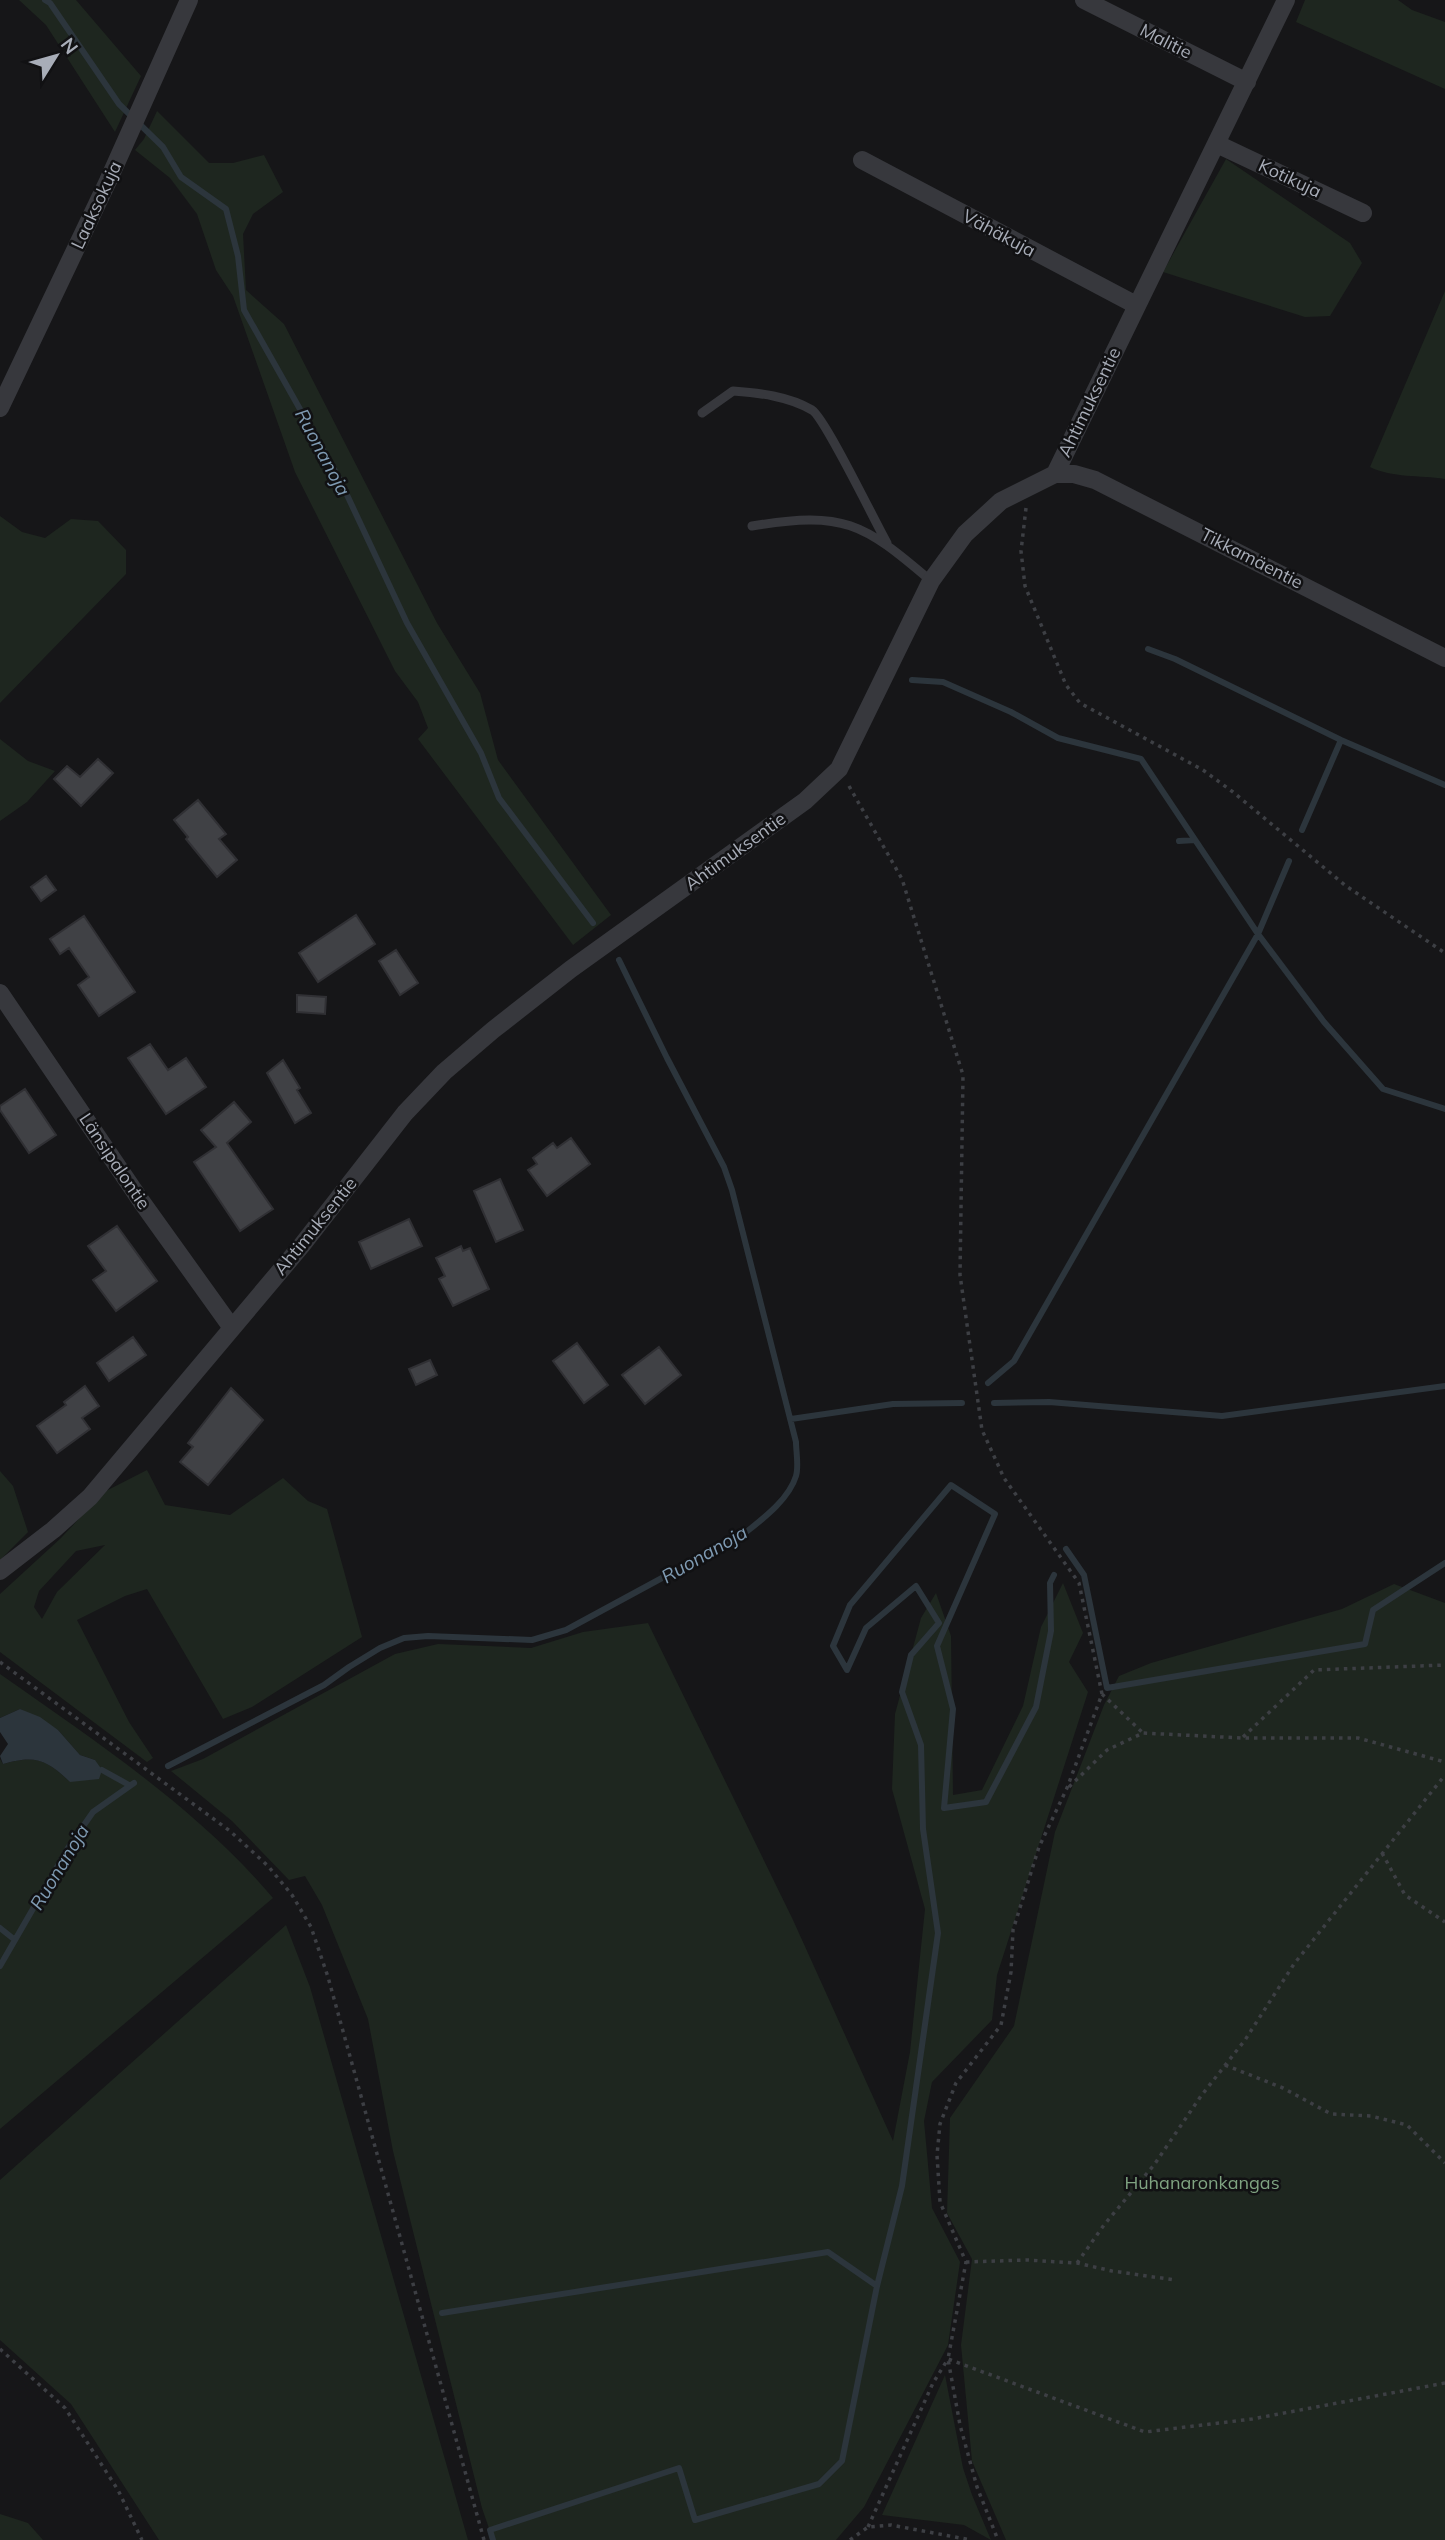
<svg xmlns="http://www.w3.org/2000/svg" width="1445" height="2540" viewBox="0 0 1445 2540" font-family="Mulish,sans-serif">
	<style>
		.green { fill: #1e261f; fill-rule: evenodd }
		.water { fill: #2c353c }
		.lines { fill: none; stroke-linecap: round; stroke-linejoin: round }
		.stream { stroke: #2c353c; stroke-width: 6 }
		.building { fill: #404145; stroke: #303034; stroke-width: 2 }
		.path { stroke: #3d3f44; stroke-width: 3.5; stroke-dasharray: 3.5 5; stroke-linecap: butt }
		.service { stroke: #37383d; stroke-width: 9 }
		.minor { stroke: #37383d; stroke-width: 18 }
		.labels { text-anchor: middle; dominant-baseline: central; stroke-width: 5; stroke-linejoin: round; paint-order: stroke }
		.street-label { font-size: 18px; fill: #a8adb8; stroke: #111113 }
		.park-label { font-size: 18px; fill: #7fa381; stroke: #111113 }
		.water-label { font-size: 19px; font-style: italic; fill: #7f9bb3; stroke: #111113 }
	</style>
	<rect width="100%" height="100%" fill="#161618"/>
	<path class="green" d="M19 0H76L141 76 115 132 46 25Z
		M1305 0H1398L1412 10 1445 22V89L1296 22Z
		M157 111 209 163H233L264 155 283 192 253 214 243 234 246 290 284 324 437 623 480 693 498 760 611 915 573 945 418 739 428 728 418 702 395 671 295 472 233 296 216 270 197 214 170 178 135 150 144 139Z
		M1226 159 1350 243 1362 263 1330 316 1305 317 1163 272Z
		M1445 291V479C1420 475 1392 478 1370 467Z
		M0 516 22 532 45 538 71 519 98 521 126 550V574L0 703Z
		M0 739 28 761 55 771 27 802 0 821Z
		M147 1470 165 1505 230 1515 283 1478 308 1501 327 1509 362 1637 252 1707 223 1719 147 1589 125 1596 77 1620 129 1722 153 1758 147 1762 0 1652V1594L61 1538 104 1492ZM105 1545 57 1592 42 1619 34 1607 39 1591 76 1551Z
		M0 1471 13 1486 28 1532 0 1560Z
		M1063 1583 1083 1633 1069 1662 1088 1692 997 1975 992 2020 932 2082 924 2121 932 2208 960 2262 948 2345 864 2507 836 2540H493L482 2508 393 2151 368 2019 322 1905 305 1876 289 1880 232 1821 171 1771 203 1759 395 1654 438 1644 531 1648 583 1632 648 1623 793 1920 893 2141 910 2052 925 1909 892 1789 895 1714 921 1618 936 1593 951 1636 953 1795 982 1790 1023 1706 1041 1627Z
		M1394 1584 1445 1603V2540H1006L972 2461 961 2345 972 2259 947 2213 950 2118 1014 2026 1055 1832 1104 1705 1119 1676 1151 1663 1342 1609Z
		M0 1674C95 1741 197 1808 273 1898L0 2129V1759L3 1764C36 1755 46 1759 70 1782L95 1760 80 1755 58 1730 20 1709 0 1718Z
		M286 1925 310 1987 468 2540H159L71 2404 0 2340V2180Z
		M945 2375 963 2468 972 2495 991 2540 964 2525 882 2515Z
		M0 2514 28 2523 43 2540H0Z"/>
	<path class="water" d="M20 1709 40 1717 58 1730 80 1755 95 1760 102 1770 99 1779 70 1782C46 1759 35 1755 3 1764L0 1756 8 1744 0 1732V1718Z"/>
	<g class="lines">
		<path class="stream" d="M45 0 50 3 119 104 163 147 181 177 226 209 238 256 244 310 340 480 407 623 481 753 499 798 593 923
			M1148 649 1175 659 1341 740 1445 785
			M912 680 943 682 1011 712 1058 738 1141 759 1258 934 1324 1022 1383 1089 1445 1109
			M1302 830 1341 740
			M1179 841 1195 840
			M988 1383 1014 1361 1258 934 1289 861
			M994 1403 1049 1402 1222 1416 1445 1386
			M791 1419 893 1404 962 1403
			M1066 1549 1084 1575 1107 1688 1365 1644 1373 1610 1445 1563
			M168 1766 324 1685 349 1667 380 1648 404 1638 428 1636 532 1640 566 1630 745 1533C764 1518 789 1499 796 1476 799 1466 796 1452 796 1442L732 1190 724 1167 667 1058 619 960
			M102 1770 129 1785
			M0 1928 15 1940
			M0 1966 68 1848 93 1812 134 1783
			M442 2313 828 2252 877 2286
			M493 2540 490 2530 679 2468 695 2520 819 2484 842 2461 877 2286 902 2186 938 1933 923 1829 921 1745 902 1692 911 1655 939 1623 916 1586 866 1628 847 1670 833 1646 850 1605 951 1485 995 1514 937 1646 953 1709 944 1808 986 1802 1036 1707 1051 1631 1050 1583 1054 1575"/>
	</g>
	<path class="building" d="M98 759 113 773 81 806 54 779 67 766 80 777Z
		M198 800 226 834 219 839 237 860 217 877 186 839 188 837 174 820Z
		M46 876 56 890 41 901 31 887Z
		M356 915 375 944 318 982 299 953Z
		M84 916 135 992 99 1016 78 985 89 977 69 948 60 954 50 939Z
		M396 950 418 983 400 995 379 961Z
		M297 995 326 997 325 1014 297 1012Z
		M150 1044 168 1070 186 1058 206 1087 166 1114 128 1058Z
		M283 1060 300 1088 297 1090 311 1113 295 1123 267 1073Z
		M25 1089 56 1135 29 1153 0 1110V1106Z
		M234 1102 251 1122 227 1143 273 1209 240 1231 194 1162 216 1147 201 1130Z
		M571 1138 590 1164 547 1196 528 1170 537 1164 533 1158 553 1143 557 1148Z
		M500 1179 523 1230 496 1242 474 1191Z
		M409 1219 422 1246 371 1269 359 1242Z
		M117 1226 157 1281 116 1311 93 1280 106 1271 88 1246Z
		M461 1246 463 1251 470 1248 489 1289 453 1306 439 1279 445 1276 436 1258Z
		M133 1337 146 1355 109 1381 97 1363Z
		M577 1343 608 1385 584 1403 553 1361Z
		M659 1347 681 1375 645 1404 622 1375Z
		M430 1360 437 1375 416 1385 409 1369Z
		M85 1386 99 1406 82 1418 90 1429 57 1453 37 1426 66 1405 64 1402Z
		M231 1388 263 1420 208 1485 180 1462 193 1447 188 1443Z"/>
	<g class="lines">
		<path class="path" d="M1026 508 1021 551 1025 586 1066 685 1080 703 1203 770 1233 792 1346 886 1445 953
			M849 786 902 879 963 1075 960 1275 982 1430 1004 1478 1079 1583 1102 1694 1067 1788 1039 1847 1013 1930 1011 1972 1001 2025 956 2083 940 2124 937 2155 940 2202 966 2262 948 2359 960 2425 977 2487 998 2540
			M0 1662 230 1831 268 1866 292 1895 311 1927 328 1977 484 2540
			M1102 1694 1143 1733
			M1243 1737 1314 1670 1445 1665
			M1069 1787 1107 1750 1143 1733 1242 1738H1358L1445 1762
			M1382 1853 1405 1895 1445 1922
			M1225 2065 1283 2088 1331 2114 1371 2116 1407 2125 1445 2163
			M966 2262 1027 2260 1077 2263 1112 2271 1175 2280
			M1077 2263 1104 2225 1154 2165 1201 2096 1245 2040 1294 1964 1445 1775
			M0 2349 65 2408 118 2490 142 2540
			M868 2527 933 2383 948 2359 1145 2432 1252 2419 1445 2383
			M850 2540 868 2527 891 2525 971 2540"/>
		<path class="service" d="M702 413 733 391C759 393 788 396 812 410 825 418 875 522 887 543
			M752 526C844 511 862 522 931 581"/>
		<path class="minor" d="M1084 0 1247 82
			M1217 144 1363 213
			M862 160 1136 305
			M0 408 108 181 189 0
			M1055 474H1074L1095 480 1445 658
			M0 993 141 1201 232 1328
			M0 1571 53 1530 90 1497 302 1245 405 1113 444 1072 493 1030 571 969 805 801 839 769 931 581 965 534 1001 501 1055 474 1286 0"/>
	</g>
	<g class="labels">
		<g class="street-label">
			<text transform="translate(1166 41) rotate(27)">Malitie</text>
			<text transform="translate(1290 178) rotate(25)">Kotikuja</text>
			<text transform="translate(96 205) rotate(-65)">Laaksokuja</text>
			<text transform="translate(999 233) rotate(28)">Vähäkuja</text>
			<text transform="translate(1089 402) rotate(-64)">Ahtimuksentie</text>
			<text transform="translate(1252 558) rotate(27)">Tikkamäentie</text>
			<text transform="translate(735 851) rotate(-36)">Ahtimuksentie</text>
			<text transform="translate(115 1161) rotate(56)">Länsipalontie</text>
			<text transform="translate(315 1226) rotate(-51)">Ahtimuksentie</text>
		</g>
		<g class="park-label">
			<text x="1202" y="2182">Huhanaronkangas</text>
		</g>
		<g class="water-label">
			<text transform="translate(323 452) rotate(62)">Ruonanoja</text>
			<text transform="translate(704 1554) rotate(-30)">Ruonanoja</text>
			<text transform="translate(59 1867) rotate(-59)">Ruonanoja</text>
		</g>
	</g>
	<g transform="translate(56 56) rotate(53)" stroke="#111113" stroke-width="5" paint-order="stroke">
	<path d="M0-5L12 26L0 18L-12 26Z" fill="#a8adb8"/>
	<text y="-10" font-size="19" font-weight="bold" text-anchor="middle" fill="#a8adb8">N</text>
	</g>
</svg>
